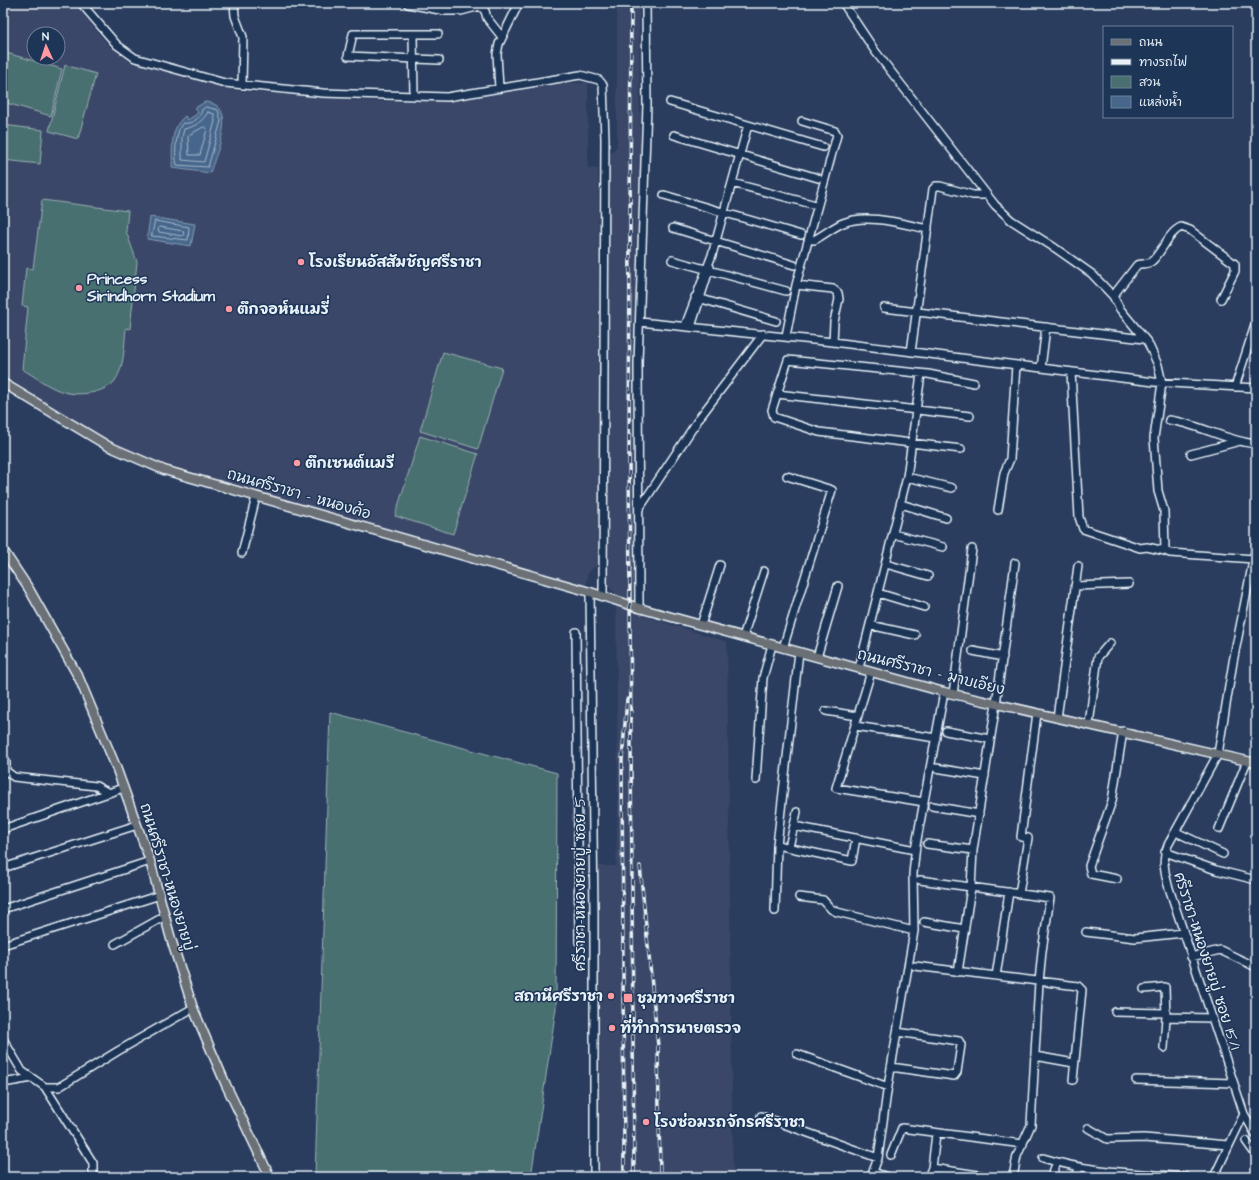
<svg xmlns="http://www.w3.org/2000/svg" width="1259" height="1180" viewBox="0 0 1259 1180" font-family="'Architects Daughter','Playpen Sans Thai',sans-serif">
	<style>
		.built { fill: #3a4768; fill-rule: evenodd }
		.green { fill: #4a6f71; stroke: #99b0b4 }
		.water { fill: #46668b; stroke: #879eb7 }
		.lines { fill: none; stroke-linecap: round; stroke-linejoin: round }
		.shore { stroke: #a7b9cc; stroke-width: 1 }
		.minor-casing { stroke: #e8f1f8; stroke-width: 10 }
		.major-casing { stroke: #e8f1f8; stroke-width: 11 }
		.minor { stroke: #1d3557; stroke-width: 7 }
		.major { stroke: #6a7074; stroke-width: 8 }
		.rail-casing { stroke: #e8f1f8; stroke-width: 3.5 }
		.rail { stroke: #1d3557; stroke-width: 2; stroke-dasharray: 6; stroke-linecap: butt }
		.poi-dot { fill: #ff9aa2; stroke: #1d3557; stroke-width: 1.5 }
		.labels { text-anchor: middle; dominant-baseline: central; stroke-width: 3; stroke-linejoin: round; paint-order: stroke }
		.poi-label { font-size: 15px; font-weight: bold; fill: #e8f1f8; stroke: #1d3557; text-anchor: start }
		.street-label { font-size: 15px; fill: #e8f1f8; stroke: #1d3557 }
	</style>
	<rect width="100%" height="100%" fill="#2a3d5f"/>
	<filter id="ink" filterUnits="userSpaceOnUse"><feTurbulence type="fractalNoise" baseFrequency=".025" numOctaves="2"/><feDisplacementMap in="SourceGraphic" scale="8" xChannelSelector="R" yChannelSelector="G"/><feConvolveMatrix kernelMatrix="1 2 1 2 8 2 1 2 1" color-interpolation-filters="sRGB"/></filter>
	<g filter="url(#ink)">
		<path class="built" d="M3 3H74L108 45 130 62 238 91 364 101 450 102 566 83H588V168L598 169 600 562 588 573 586 585 170 468 122 449 3 376ZM34 34H58V58H34Z
			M617 3H639L644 616 727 642 733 1177H597V866H616L618 805 616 594 608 586 609 155 617 146Z"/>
		<path class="green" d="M3 52 62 69 51 116 3 102Z
			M65 65 96 74 78 139 49 131Z
			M3 125 43 130 40 164 3 160Z
			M42 200 128 211 126 231 137 262 130 329 126 328C124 345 125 368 114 382 109 387 102 390 95 392 61 399 49 385 22 369L28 307 22 306 26 268 33 269Z
			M443 352 502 368 478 449 420 431Z
			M420 436 478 454 453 534 395 516Z
			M330 712 557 773 556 1008 531 1177H315Z"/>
		<path class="water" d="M205 102C240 104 216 153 210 173L172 168C173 149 169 129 185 116L188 120 198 113 195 108Z
			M150 217 195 224 191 246 147 239Z"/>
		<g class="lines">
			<path class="shore" d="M206 107 218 110 221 121 208 167 177 165C174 156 176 129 183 123 191 125 201 118 202 110Z
				M208 112 214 114 215 121 204 162 182 160V137L184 129C195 127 202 122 208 112Z
				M204 127 207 129 200 155H189L188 136Z
				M155 221 189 227 188 240 152 236Z
				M160 227 183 231 184 234 182 236 159 232 158 229Z"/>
			<defs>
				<path id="minor" d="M81 3 117 45 135 58 225 83 323 93 447 97 580 75 599 80 603 85 605 139 603 596
					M234 3 235 16 243 37 242 85
					M843 3 875 51 995 205 1011 220 1055 248 1092 274 1113 296 1120 309 1148 343 1158 365 1162 383 1154 438 1158 491 1164 511 1165 551 1170 553 1254 559
					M408 4 445 11H461L480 6 485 11 487 18 502 37
					M438 34H353L348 56 439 60
					M413 35 414 96
					M499 88 497 54 499 44 519 3
					M670 102 823 147
					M674 135 818 178
					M732 183 812 204
					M664 195 801 235
					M673 228 794 265
					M809 239 814 240C824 235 833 227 843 223 867 213 903 224 928 229
					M672 260 786 291
					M796 285 833 289 838 293 839 299 834 322 833 342
					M1113 296 1137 265C1142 263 1148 265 1152 261 1163 251 1168 233 1181 227L1190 230 1235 264V271L1221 299
					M695 297 776 321
					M884 308 1144 339
					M640 322 833 342 1154 382 1256 388
					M685 326 712 255 748 125
					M691 327 710 267
					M786 336 796 285 837 135 835 131 802 121
					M911 352 933 189 936 186H940L973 195H987
					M1041 368 1046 327
					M1071 372 1079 517 1083 529 1140 548 1147 547 1165 551
					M1235 387 1256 322
					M777 394 970 416
					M1169 420C1199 424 1226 441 1256 444
					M961 449 819 432 774 417 772 410 788 360 928 374 974 383
					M1191 454 1240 441
					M907 477 952 488
					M901 504 946 518
					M639 509 700 417 763 334
					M998 510 1004 473 1010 459 1016 365
					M893 534 943 547
					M1256 546 1233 662 1218 754 1168 845C1162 860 1164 870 1168 885L1244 1114 1256 1135
					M242 553 256 497
					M886 564 928 576
					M1075 586 1129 584
					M590 592 594 912V1177
					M878 593 924 607
					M639 608 638 362 647 105 646 3
					M701 625 720 565
					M870 625 915 635
					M576 632 579 942
					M743 637 764 571
					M783 648 832 490 787 476
					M973 651 1003 657
					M817 657 838 586
					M859 668 907 477 921 374
					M871 672 836 788 924 802
					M953 694 972 549
					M826 711 858 716
					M1057 718 1078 566
					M1089 724 1098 657 1110 643
					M855 726 936 738
					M946 731 990 739
					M3 759 6 761V771L14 777 96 786 109 793
					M936 768 985 776
					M756 780 763 678 772 645
					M932 806 979 814
					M794 826 915 850
					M3 829 123 788
					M1219 829 1247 761
					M1176 832 1223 854
					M927 844 973 850
					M777 845 852 861 856 838
					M789 847 797 812
					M1165 852 1216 870 1256 880
					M3 868 137 825
					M1117 879 1091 874 1089 866 1112 801 1123 731
					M920 880 1050 898 1042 951 1039 982 1031 1125 1017 1156 1013 1177
					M1019 894 1028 838 1021 837 1037 713
					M799 897 823 900 831 909 837 912 914 931
					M3 909 150 861
					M775 911 777 845 799 652
					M924 922 964 929
					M1086 932 1135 938 1183 933
					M115 944 165 916
					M3 945 160 895
					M1191 957 1220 950 1256 967
					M915 966 1078 986 1082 990 1073 1080
					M958 972 971 888 973 850 996 704 1015 563
					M996 976 1009 892
					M1144 989 1165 987 1166 1017 1164 1048
					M1115 1012 1166 1013
					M1166 1017 1211 1018
					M3 1039 22 1071 45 1087H59L118 1051 193 1008
					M797 1054 888 1087
					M1035 1056 1074 1063
					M891 1067 954 1076 957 1072 961 1045 959 1041 897 1032
					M1136 1080 1233 1083
					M3 1083 32 1078
					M45 1087 93 1163V1177
					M761 1116 878 1158
					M1088 1128 1107 1139 1144 1138 1228 1145
					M1246 1141 1256 1155
					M891 1155 902 1128 1023 1144
					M1043 1158C1091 1173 1137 1173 1186 1177
					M932 1168 991 1177
					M873 1172 887 1177
					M871 1177 878 1158 887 1092 914 931 913 874 916 845 944 692
					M928 1177 932 1168 936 1134
					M1051 1177 1057 1162
					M1076 1177 1079 1168
					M1214 1177 1244 1114"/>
				<path id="major" d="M3 383 108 446 164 470 590 592 639 608 944 692 1256 763
					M3 550 29 589 79 678 116 767 150 861 171 939 193 1008 226 1085 270 1177"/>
			</defs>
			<use href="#minor" class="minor-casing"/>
			<use href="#major" class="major-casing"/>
			<use href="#minor" class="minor"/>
			<use href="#major" class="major"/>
			<defs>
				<path id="rail" d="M631 3 629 453 634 1177
					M640 866 658 1046 660 1177
					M624 1177 622 760 627 699"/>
			</defs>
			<use href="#rail" class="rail-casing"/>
			<use href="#rail" class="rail"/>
		</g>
	</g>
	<g class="poi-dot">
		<circle cx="301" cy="262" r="4"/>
		<circle cx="79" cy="288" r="4"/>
		<circle cx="229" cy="309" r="4"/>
		<circle cx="297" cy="463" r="4"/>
		<circle cx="611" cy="996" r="4"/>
		<rect x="623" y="993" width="10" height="10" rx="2"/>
		<circle cx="612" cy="1028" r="4"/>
		<circle cx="646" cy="1122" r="4"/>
	</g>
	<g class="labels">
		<g class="poi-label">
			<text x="309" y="262">โรงเรียนอัสสัมชัญศรีราชา</text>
			<text x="87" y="279">Princess<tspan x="87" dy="17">Sirindhorn Stadium</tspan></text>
			<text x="237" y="309">ตึกจอห์นแมรี่</text>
			<text x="305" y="463">ตึกเซนต์แมรี</text>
			<text x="603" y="996" text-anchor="end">สถานีศรีราชา</text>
			<text x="637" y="998">ชุมทางศรีราชา</text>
			<text x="620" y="1028">ที่ทำการนายตรวจ</text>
			<text x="654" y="1122">โรงซ่อมรถจักรศรีราชา</text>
		</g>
		<g class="street-label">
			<text transform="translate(299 494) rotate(16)">ถนนศรีราชา - หนองค้อ</text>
			<text transform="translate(931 672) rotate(14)">ถนนศรีราชา - มาบเอียง</text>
			<text transform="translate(167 877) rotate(73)">ถนนศรีราชา-หนองยายบู่</text>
			<text transform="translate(580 884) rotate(-90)">ศรีราชา-หนองยายบู่ ซอย 5</text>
			<text transform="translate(1207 961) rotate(72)">ศรีราชา-หนองยายบู่ ซอย 15/1</text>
		</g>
	</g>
	<rect width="1259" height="1180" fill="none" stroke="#1d3557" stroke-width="16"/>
	<rect x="8" y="8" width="1243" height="1164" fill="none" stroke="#e8f1f8" stroke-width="1.5" filter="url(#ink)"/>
	<rect x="1103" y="26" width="130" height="92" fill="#1d3557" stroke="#6e8097"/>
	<rect x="1111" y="39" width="20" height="6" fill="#6a7074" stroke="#6e8097"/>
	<text x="1139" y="46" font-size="12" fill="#e8f1f8">ถนน</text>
	<rect x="1111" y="59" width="20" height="6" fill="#e8f1f8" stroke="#6e8097"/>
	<text x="1139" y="66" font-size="12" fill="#e8f1f8">ทางรถไฟ</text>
	<rect x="1111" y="76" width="20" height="12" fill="#4a6f71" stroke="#6e8097"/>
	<text x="1139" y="86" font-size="12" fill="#e8f1f8">สวน</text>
	<rect x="1111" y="96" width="20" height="12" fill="#46668b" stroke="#6e8097"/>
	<text x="1139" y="106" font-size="12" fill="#e8f1f8">แหล่งน้ำ</text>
	<g transform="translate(46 46) rotate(357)"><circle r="19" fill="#1d3557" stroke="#6e8097"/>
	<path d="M0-3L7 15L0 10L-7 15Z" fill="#ff9aa2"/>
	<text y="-6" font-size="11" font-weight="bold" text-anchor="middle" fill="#e8f1f8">N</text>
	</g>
</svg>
